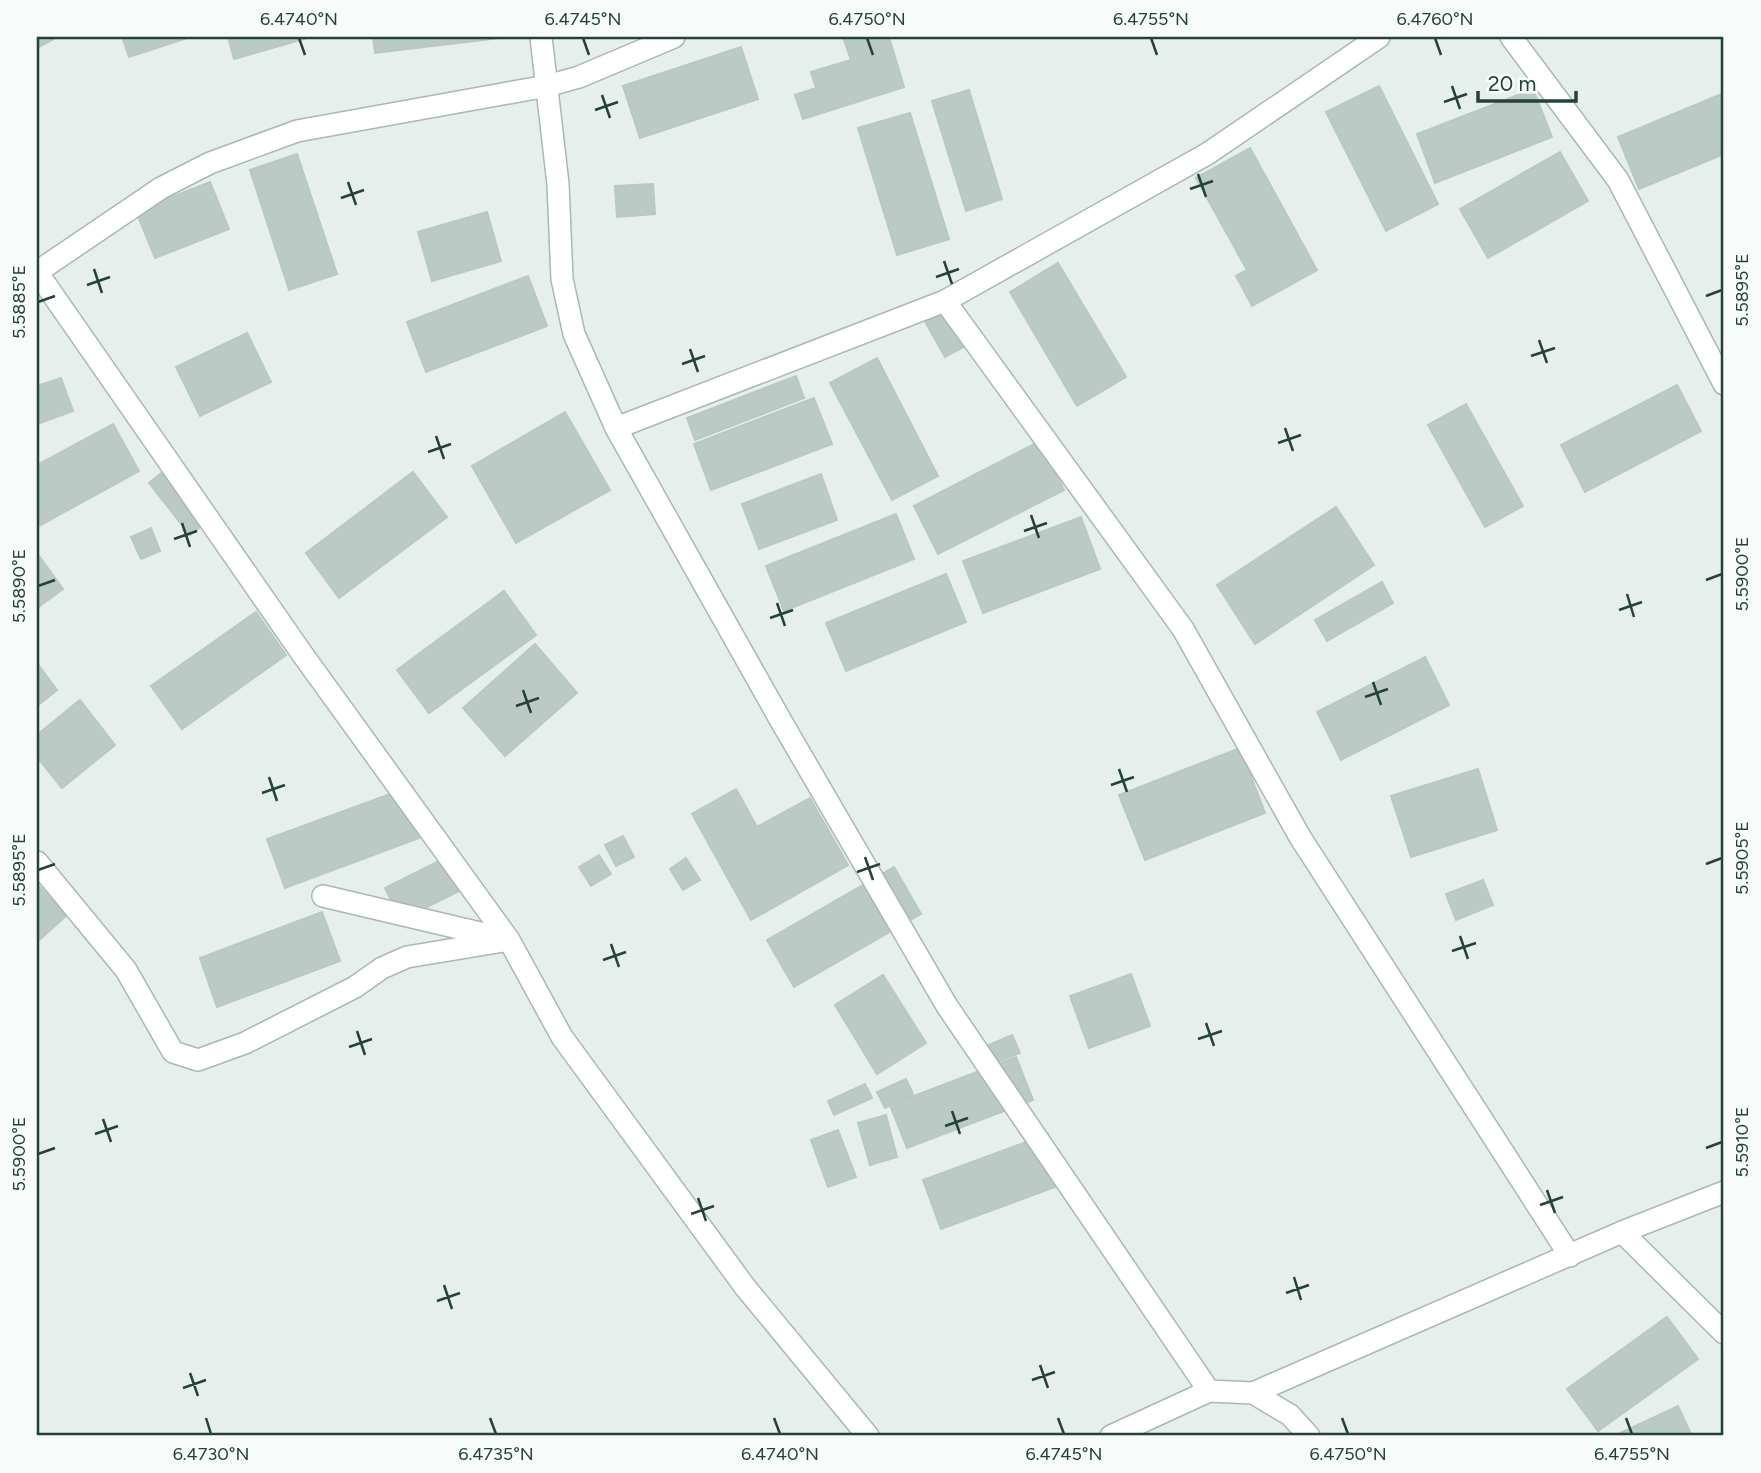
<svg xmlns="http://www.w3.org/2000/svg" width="1761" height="1473" viewBox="0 0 1761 1473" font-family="Figtree,sans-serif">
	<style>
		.building { fill: #bbcac4; stroke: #b8c9c2; stroke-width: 2 }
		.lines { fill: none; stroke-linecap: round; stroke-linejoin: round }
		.minor-casing { stroke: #a8b8b2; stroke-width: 24 }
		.minor { stroke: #fff; stroke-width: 21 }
		.ticks { fill: none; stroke: #24423a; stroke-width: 2.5 }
		.neatline { fill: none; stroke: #24423a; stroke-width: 2.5 }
		.ticks-label { font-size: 18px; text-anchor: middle; fill: #24423a }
	</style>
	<rect width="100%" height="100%" fill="#e6efeb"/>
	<path class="building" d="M37 37H57L37 48Z
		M122 37H186L187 38 129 57Z
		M228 37H311L234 59Z
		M373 37H508L375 53Z
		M843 37H889L904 87 803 119 795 95 816 88 811 72 851 60Z
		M741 47 758 99 640 138 623 86Z
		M1379 86 1438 204 1386 231 1326 112Z
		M1533 89 1552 137 1435 183 1417 134Z
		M969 90 1002 199 966 211 932 101Z
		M1724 93V154L1639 189 1618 137Z
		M910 113 949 239 897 255 858 128Z
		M1250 148 1317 270 1252 306 1236 276 1247 270 1196 178Z
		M1560 152 1588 201 1488 258 1460 209Z
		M297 154 337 274 289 290 250 170Z
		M210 182 229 229 155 258 136 211Z
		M653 184 655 214 617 217 615 186Z
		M487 212 501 261 432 281 418 232Z
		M1058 263 1126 377 1077 406 1010 292Z
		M528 276 547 326 426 372 407 322Z
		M946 304 969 344 945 357 923 318Z
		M247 333 271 382 200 416 176 367Z
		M877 358 938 476 892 500 830 383Z
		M796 376 804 398 695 440 687 418Z
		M61 378 73 411 37 424V386Z
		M1677 385 1701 431 1585 492 1561 445Z
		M814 398 832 444 711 490 694 444Z
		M1466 404 1523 506 1485 527 1428 425Z
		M565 412 610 490 516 543 472 466Z
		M113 424 139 471 37 527V465Z
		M1040 441 1064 490 938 554 914 506Z
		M169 467 210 519 190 535 149 483Z
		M413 472 447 517 339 598 306 553Z
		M821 474 837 520 759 549 742 504Z
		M1336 507 1374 565 1255 644 1217 585Z
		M896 514 914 559 784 611 766 566Z
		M1081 517 1100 569 983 613 963 561Z
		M151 528 160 551 141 559 131 537Z
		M37 553 63 589 37 608Z
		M946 574 966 622 846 671 826 623Z
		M1382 582 1393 603 1327 641 1315 620Z
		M504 591 536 635 429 713 397 670Z
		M256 612 286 655 182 729 151 686Z
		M535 644 577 693 505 756 463 708Z
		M1425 657 1449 705 1341 760 1317 712Z
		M37 663 57 690 37 706Z
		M80 700 115 745 62 788 37 757V735Z
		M1240 748 1265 813 1145 860 1119 795Z
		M1478 769 1497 830 1411 857 1391 796Z
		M412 786 430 834 285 888 267 839Z
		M736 789 757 827 810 798 848 865 751 920 692 814Z
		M623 836 634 857 616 866 605 845Z
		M599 855 611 874 591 886 579 867Z
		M686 858 700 880 683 890 670 869Z
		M443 859 459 891 401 920 385 888Z
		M894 867 921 914 794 987 767 940Z
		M1483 880 1493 905 1456 920 1446 894Z
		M37 884 66 916 37 942Z
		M322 912 340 961 217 1007 200 958Z
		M1131 974 1150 1026 1089 1048 1070 996Z
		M883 975 926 1043 877 1074 835 1005Z
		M1012 1035 1020 1053 989 1065 982 1048Z
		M1016 1057 1033 1100 907 1148 890 1105Z
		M906 1079 913 1094 885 1108 877 1092Z
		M865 1084 872 1098 834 1115 828 1101Z
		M886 1115 897 1157 870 1165 858 1123Z
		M838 1130 856 1177 828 1187 811 1140Z
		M1048 1134 1066 1183 941 1229 923 1180Z
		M1667 1317 1698 1359 1598 1431 1567 1389Z
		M1678 1406 1692 1436H1614Z"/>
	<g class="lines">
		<defs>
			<path id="minor" d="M541 37 558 184 562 279 574 334 616 428 781 721 947 1006 1209 1391 1253 1393 1290 1415 1309 1436
				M674 37 579 77 547 86 297 131 210 163 161 188 37 272 303 655 509 940 562 1037 745 1287 868 1436
				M1511 37 1618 180 1724 384
				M945 301 1183 629 1300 837 1570 1256
				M616 428 945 301 1207 154 1379 37
				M37 862 126 970 173 1052 198 1060 245 1043 355 987 382 968 407 957 509 940
				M323 896 501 938
				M1622 1232 1724 1333
				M1253 1393 1622 1232 1724 1192
				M1111 1436 1209 1391"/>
		</defs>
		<use href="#minor" class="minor-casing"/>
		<use href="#minor" class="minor"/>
	</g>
	<path class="ticks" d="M299 38 305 55M583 38 589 55M867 38 873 55M1151 38 1157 55M1435 38 1441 55M1452 86 1460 109M602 95 610 118M1444 102 1467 94M595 110 618 102M1198 174 1206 197M348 182 356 205M1190 189 1213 181M341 198 364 190M944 261 952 284M94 269 102 293M936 277 959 269M87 285 110 277M1706 296 1722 290M38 302 55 296M1539 340 1547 363M690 349 698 372M1531 356 1555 348M682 364 705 356M1285 428 1293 451M436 436 444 459M1278 443 1301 435M428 452 451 444M1031 515 1039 538M182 523 190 547M1024 531 1047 523M174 539 197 531M1706 580 1722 574M38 586 55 580M1627 594 1634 617M777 603 785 626M1619 610 1642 602M770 618 793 610M1373 682 1381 705M523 690 531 713M1365 697 1388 689M516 706 539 698M1119 769 1127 792M269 777 277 801M1111 785 1134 777M262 793 285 785M865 857 873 880M1706 864 1722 858M38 870 55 864M857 872 880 864M1460 936 1468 959M611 944 619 967M1452 951 1476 943M603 960 626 952M1206 1023 1214 1046M357 1031 365 1055M1198 1039 1222 1031M349 1047 372 1039M952 1111 960 1134M103 1119 111 1142M945 1126 968 1118M95 1134 118 1126M1706 1148 1722 1142M38 1154 55 1148M1547 1190 1555 1213M698 1198 706 1221M1540 1205 1563 1197M691 1214 714 1206M1294 1277 1301 1300M444 1285 452 1309M1286 1293 1309 1285M437 1301 460 1293M1040 1365 1048 1388M190 1373 198 1396M1032 1380 1055 1372M183 1388 206 1380M206 1418 211 1434M490 1418 496 1434M774 1418 780 1434M1058 1418 1064 1434M1342 1418 1348 1434M1626 1418 1632 1434"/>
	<rect width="1761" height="1473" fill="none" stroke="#f7fbf9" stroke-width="77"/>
	<path d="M1478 91v10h98v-10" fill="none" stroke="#24423a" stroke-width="3.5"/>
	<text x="1488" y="91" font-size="21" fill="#24423a" stroke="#f7fbf9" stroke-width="5" paint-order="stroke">20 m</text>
	<rect x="38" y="38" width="1684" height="1396" class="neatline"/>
	<g class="ticks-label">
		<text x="299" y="25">6.4740°N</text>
		<text x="583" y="25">6.4745°N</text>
		<text x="867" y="25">6.4750°N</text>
		<text x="1151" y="25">6.4755°N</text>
		<text x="1435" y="25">6.4760°N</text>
		<text transform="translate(1742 290) rotate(-90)" y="6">5.5895°E</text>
		<text transform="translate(19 302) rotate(-90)" y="6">5.5885°E</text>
		<text transform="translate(1742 574) rotate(-90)" y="6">5.5900°E</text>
		<text transform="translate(19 586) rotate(-90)" y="6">5.5890°E</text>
		<text transform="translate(1742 858) rotate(-90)" y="6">5.5905°E</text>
		<text transform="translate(19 870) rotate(-90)" y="6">5.5895°E</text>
		<text transform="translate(1742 1142) rotate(-90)" y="6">5.5910°E</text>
		<text transform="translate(19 1154) rotate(-90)" y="6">5.5900°E</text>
		<text x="211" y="1460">6.4730°N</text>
		<text x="496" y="1460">6.4735°N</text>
		<text x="780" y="1460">6.4740°N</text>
		<text x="1064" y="1460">6.4745°N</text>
		<text x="1348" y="1460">6.4750°N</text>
		<text x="1632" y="1460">6.4755°N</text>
	</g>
</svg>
